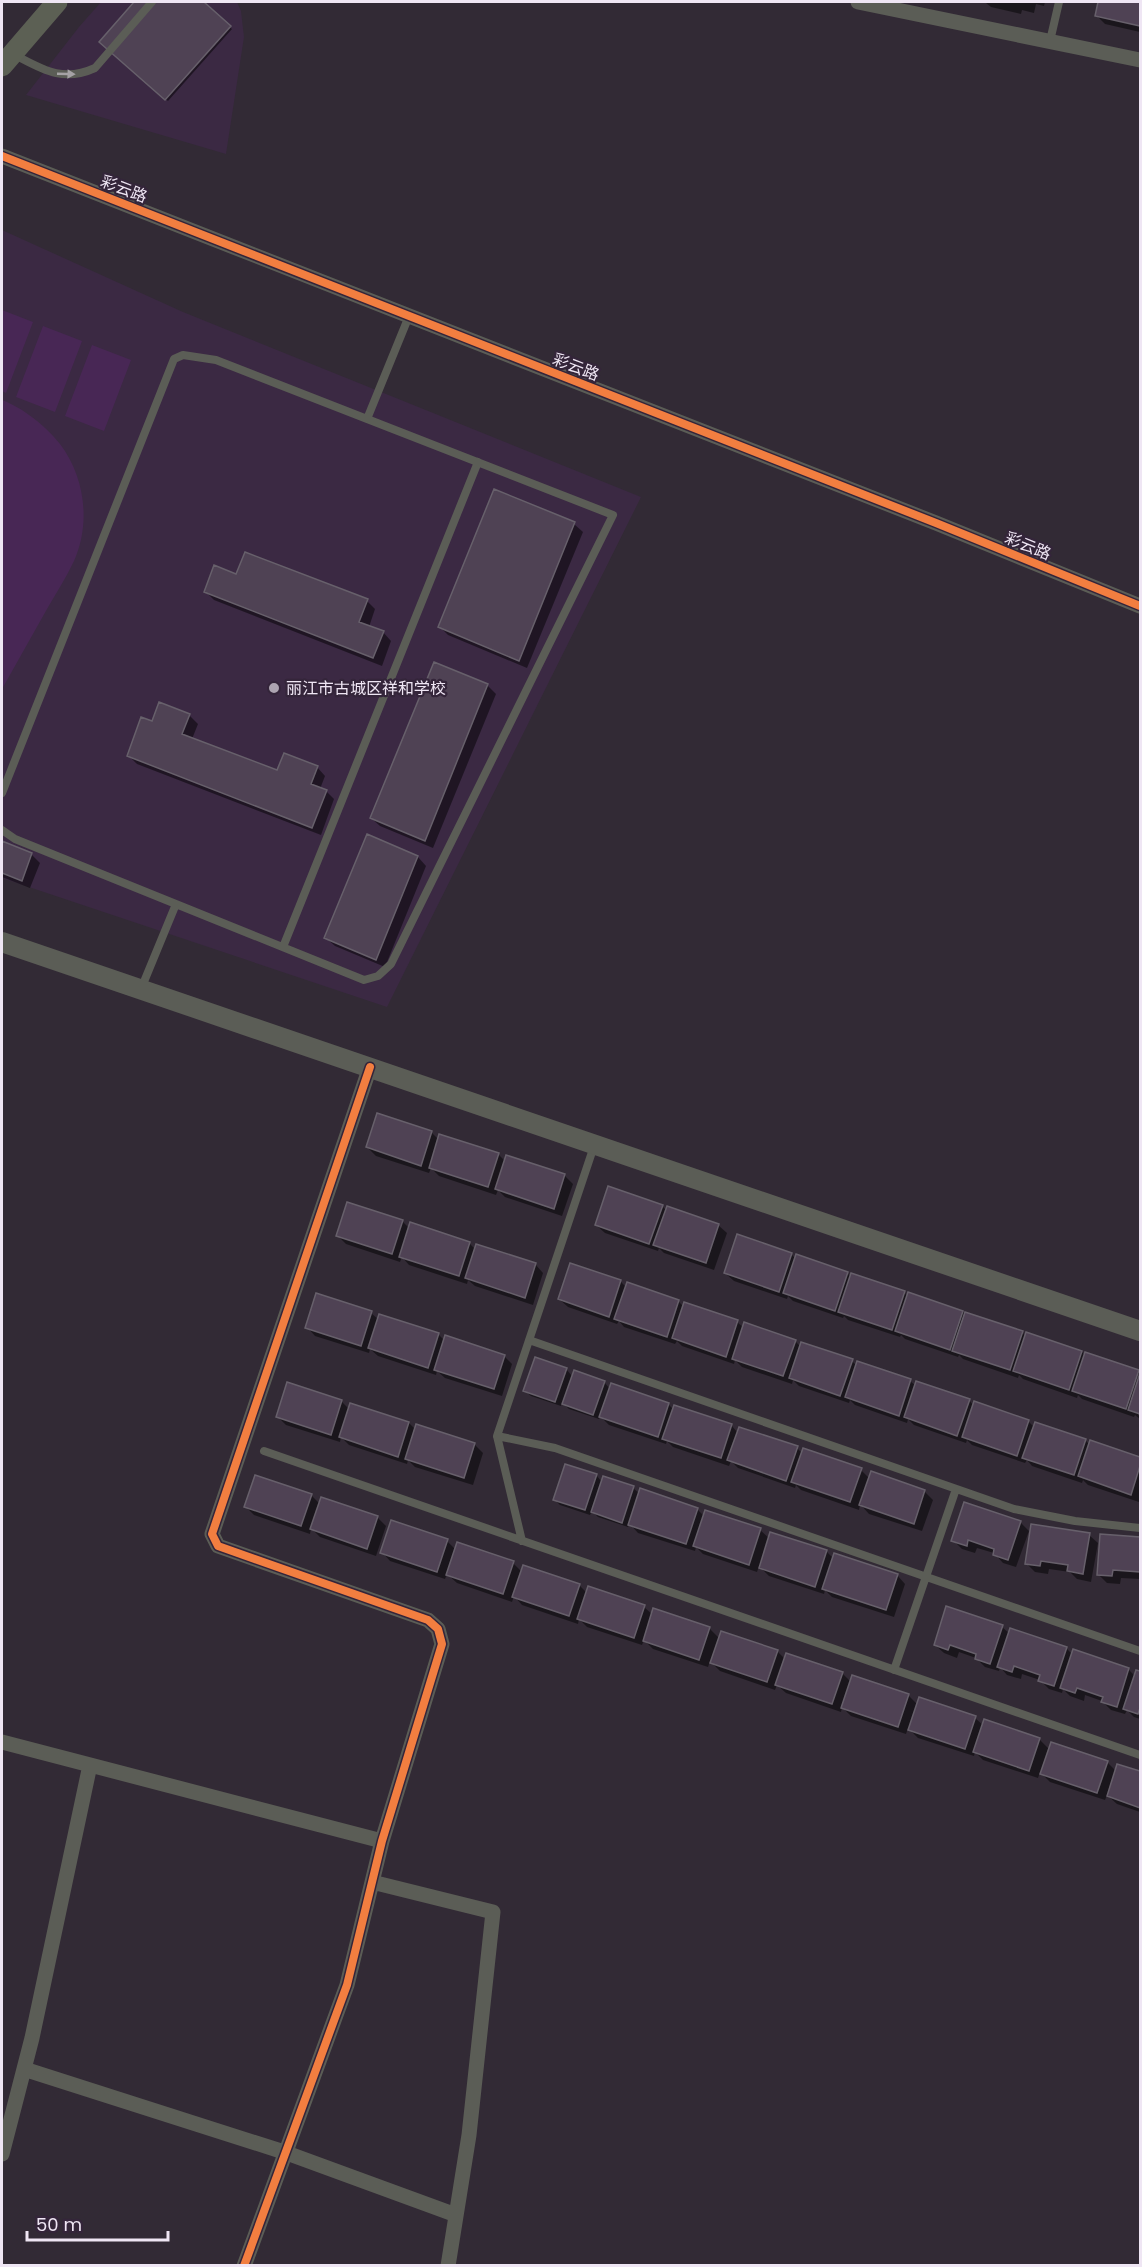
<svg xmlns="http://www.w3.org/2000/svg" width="1142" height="2267" viewBox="0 0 1142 2267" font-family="Poppins,'Noto Sans SC',sans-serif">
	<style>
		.built { fill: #3b2943 }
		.green { fill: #482755 }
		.shadow { fill: #0007 }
		.building { fill: #4f4254; stroke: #67606b; stroke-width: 1.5 }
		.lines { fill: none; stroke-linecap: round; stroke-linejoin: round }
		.service { stroke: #5b5d56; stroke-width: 8 }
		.minor { stroke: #5b5d56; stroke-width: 15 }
		.tertiary { stroke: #5b5d56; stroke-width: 20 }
		.secondary { stroke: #5c6054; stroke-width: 21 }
		.cycleway-casing { stroke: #34253a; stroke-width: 11 }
		.cycleway { stroke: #f27e40; stroke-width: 8 }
		.oneway { fill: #a5a2a5 }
		.poi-dot { fill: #ada4b1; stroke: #34253a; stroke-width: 2 }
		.labels { text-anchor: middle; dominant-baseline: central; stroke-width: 4.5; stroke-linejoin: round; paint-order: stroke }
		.street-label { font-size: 16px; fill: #efe6f4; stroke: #34253a }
		.poi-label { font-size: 16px; fill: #efe6f4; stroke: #34253a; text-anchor: start }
	</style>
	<rect width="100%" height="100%" fill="#322a35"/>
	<path class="built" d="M101 2H237L241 11 244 37 226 154 26 95 79 27Z
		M2 230 183 312 641 497 387 1007 2 878Z"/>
	<path class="green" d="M2 310 33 322 6 393 2 391Z
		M43 326 82 341 55 412 16 397Z
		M92 345 131 360 104 431 65 416Z
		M2 400C23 408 46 426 60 444 85 477 91 523 74 561 66 578 56 593 47 609 32 636 17 662 2 689Z"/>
	<path class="shadow" d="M136 2H201L232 29 168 101 101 42Z
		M981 2H1045L1044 6 1036 4 1034 13 1022 10 1021 14 991 7 986 3Z
		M1100 2H1140V32L1105 24 1097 16Z
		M495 491 574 524 583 532 527 668 448 635 440 627Z
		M237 575 367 601 375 609 369 627 383 632 391 641 382 666 214 600 206 592Z
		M434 664 488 686 496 694 433 848 380 826 371 818Z
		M189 715 198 724 192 739 278 772 317 767 325 776 320 789 326 791 334 799 321 835 137 764 128 755 152 723Z
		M368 836 418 857 426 866 385 967 335 946 326 938Z
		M2 843 31 854 40 863 30 888 2 877Z
		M431 1132 439 1140 498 1154 505 1161 564 1175 573 1184 562 1216 505 1197 498 1190 496 1195 439 1176 431 1168 429 1173 376 1156 367 1147Z
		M662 1206 667 1211 718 1225 727 1233 714 1270 664 1253 659 1248 658 1251 605 1233 596 1225Z
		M402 1221 410 1229 469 1243 476 1250 535 1264 543 1273 533 1305 475 1286 468 1280 467 1284 409 1265 402 1257 400 1262 346 1244 338 1236Z
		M791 1254 796 1259 847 1273 851 1277 904 1292 908 1297 963 1312 966 1315 1022 1332 1026 1337 1027 1334 1082 1352 1085 1356 1138 1372 1140 1374V1413L1138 1412V1415L1140 1416V1419L1135 1415 1134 1417 1082 1399 1078 1395 1077 1398 1023 1379 1019 1375 1018 1378 963 1359 959 1355 958 1357 905 1339 901 1335 900 1337 848 1320 844 1316 843 1318 793 1301 788 1296 787 1299 734 1281 725 1273Z
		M571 1265 621 1282 626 1287 628 1284 679 1302 684 1307 737 1322 744 1328 795 1341 801 1347 852 1361 857 1366 910 1381 916 1386 969 1400 974 1406 1028 1421 1034 1427 1085 1440 1090 1445 1091 1442 1140 1459 1139 1502 1088 1485 1083 1480 1082 1483 1032 1466 1027 1460 1025 1463 972 1445 967 1440 966 1443 914 1425 908 1419 907 1423 855 1405 850 1400 849 1403 799 1386 793 1380 792 1384 742 1367 735 1360 734 1364 682 1346 677 1341 675 1344 624 1327 619 1321 617 1324 568 1307 559 1299Z
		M371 1313 379 1320 438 1334 445 1341 504 1356 512 1364 502 1396 445 1378 437 1371 436 1375 378 1356 370 1349 369 1353 315 1336 307 1327Z
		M566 1369 573 1377 604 1382 610 1389 668 1404 674 1410 731 1425 738 1433 797 1448 803 1454 861 1470 870 1479 924 1491 933 1500 922 1531 869 1514 860 1504 859 1510 801 1490 796 1485 795 1488 738 1468 731 1461 729 1466 673 1447 667 1441 666 1444 609 1425 600 1416 599 1419 569 1409 562 1402 561 1406 531 1396 525 1391Z
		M341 1401 349 1409 351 1404 409 1423 416 1430 417 1426 475 1445 483 1453 473 1485 415 1467 408 1460 407 1464 349 1445 341 1437 340 1442 286 1425 277 1416Z
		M596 1475 602 1482 633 1488 640 1494 697 1509 704 1516 760 1530 770 1539 771 1534 827 1552 833 1558 897 1575 905 1584 894 1617 832 1597 825 1590 824 1594 769 1576 759 1566 757 1572 703 1554 696 1547 695 1551 638 1533 629 1523 628 1527 598 1517 592 1511 590 1515 560 1505 555 1500Z
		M311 1495 320 1504 377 1517 386 1526 376 1556 320 1537 311 1528 310 1534 254 1515 246 1507Z
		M1020 1522 1029 1531 1016 1567 1003 1563 994 1553 977 1548 975 1553 962 1549 953 1540Z
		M1089 1535 1098 1543 1091 1582 1077 1579 1070 1572 1049 1569 1048 1574 1035 1572 1026 1563Z
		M1101 1536 1140 1539V1579L1121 1578 1120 1584 1107 1583 1098 1574Z
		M447 1541 456 1550 513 1563 522 1572 579 1585 587 1593 644 1607 653 1615 654 1610 710 1629 720 1639 777 1651 786 1660 842 1673 851 1682 908 1695 918 1705 975 1718 983 1725 1039 1739 1050 1750 1107 1762 1116 1771 1118 1766 1140 1773V1812L1117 1804 1107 1795 1105 1800 1050 1782 1040 1772 1038 1778 983 1760 975 1752 974 1756 918 1738 908 1728 906 1734 851 1716 842 1707 841 1712 786 1693 777 1685 775 1690 720 1671 710 1661 708 1667 653 1649 644 1640 642 1645 587 1627 579 1619 578 1624 522 1605 514 1596 512 1602 457 1583 447 1574 445 1579 390 1561 382 1552Z
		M1002 1627 1010 1634 1066 1648 1073 1655 1074 1651 1129 1670 1135 1676 1137 1672 1140 1673V1719L1134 1717 1127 1710 1125 1714 1111 1710 1102 1701 1085 1695 1084 1701 1070 1696 1063 1689 1062 1693 1049 1689 1040 1680 1022 1674 1021 1679 1007 1675 1000 1667 999 1671 985 1667 976 1658 959 1652 957 1658 944 1653 935 1645Z"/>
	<path class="building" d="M134 2H204L231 26 165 100 99 42Z
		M1098 2H1140V26L1095 16Z
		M494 489 575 522 519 661 438 627Z
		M245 552 368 599 359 622 384 631 373 658 204 592 214 565 236 574Z
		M434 662 488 684 425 841 370 818Z
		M159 702 190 714 182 734 277 770 284 753 318 766 311 784 327 790 312 828 127 756 141 717 152 721Z
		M367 834 418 856 376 960 324 938Z
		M2 841 32 853 22 881 2 873Z
		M377 1113 432 1131 421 1166 366 1147Z
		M439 1134 499 1153 488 1187 429 1168Z
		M506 1155 565 1174 554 1209 495 1189Z
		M608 1186 663 1205 649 1244 595 1225Z
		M347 1202 403 1220 392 1254 336 1236Z
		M667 1206 719 1224 706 1263 653 1245Z
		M410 1222 470 1242 459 1276 399 1257Z
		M737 1234 792 1253 779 1292 724 1273Z
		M476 1244 536 1263 525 1298 465 1278Z
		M796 1254 848 1272 835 1311 783 1293Z
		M570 1263 621 1280 609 1317 558 1299Z
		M851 1273 905 1291 892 1330 838 1312Z
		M627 1282 679 1300 667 1337 614 1319Z
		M908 1292 963 1311 950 1350 895 1331Z
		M316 1293 372 1311 361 1346 305 1328Z
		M684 1302 738 1320 726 1357 672 1338Z
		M965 1312 1023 1331 1010 1370 952 1351Z
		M379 1314 439 1333 428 1368 368 1348Z
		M744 1322 796 1340 783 1376 732 1359Z
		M1026 1332 1082 1351 1069 1390 1013 1371Z
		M445 1335 505 1355 494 1389 434 1370Z
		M801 1342 853 1359 840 1396 789 1378Z
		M1085 1352 1139 1370 1126 1409 1072 1391Z
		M535 1357 567 1368 555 1402 523 1391Z
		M857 1361 911 1379 899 1416 845 1397Z
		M574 1370 605 1381 593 1415 562 1404Z
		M1140 1373V1414L1128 1410Z
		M916 1381 970 1399 957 1436 904 1417Z
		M287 1382 342 1400 331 1435 276 1417Z
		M611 1383 669 1403 658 1437 599 1417Z
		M974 1401 1029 1420 1017 1456 962 1437Z
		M350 1403 409 1422 398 1457 339 1437Z
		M674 1405 732 1424 721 1458 662 1439Z
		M1035 1422 1086 1439 1074 1475 1022 1458Z
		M416 1424 475 1443 464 1478 405 1459Z
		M739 1427 798 1446 786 1481 727 1460Z
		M1090 1440 1140 1457V1466L1131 1495 1078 1476Z
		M803 1448 862 1468 850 1502 791 1482Z
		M565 1464 597 1474 585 1510 553 1500Z
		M871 1471 925 1490 914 1524 859 1505Z
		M255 1475 312 1494 301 1526 244 1507Z
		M603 1476 634 1486 622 1523 591 1512Z
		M640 1488 698 1508 686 1544 628 1525Z
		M321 1497 378 1516 367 1549 310 1529Z
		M964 1502 1021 1521 1008 1560 993 1555 994 1549 968 1540 967 1546 951 1541Z
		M705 1510 761 1528 749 1565 693 1546Z
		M391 1520 448 1539 437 1572 380 1553Z
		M1031 1524 1090 1533 1083 1574 1067 1571 1068 1565 1041 1561 1040 1566 1025 1564Z
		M770 1532 827 1550 815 1587 759 1568Z
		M1100 1534 1140 1537V1578V1572L1113 1570 1112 1576 1097 1575Z
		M457 1542 514 1561 503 1594 446 1575Z
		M834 1553 898 1574 886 1610 822 1589Z
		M523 1565 580 1584 569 1616 512 1597Z
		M588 1586 645 1605 634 1638 577 1619Z
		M946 1606 1003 1625 990 1664 975 1659 976 1654 950 1645 948 1650 934 1645Z
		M653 1608 710 1627 699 1660 643 1641Z
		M1010 1628 1067 1647 1054 1686 1038 1681 1040 1675 1014 1666 1012 1672 997 1667Z
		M721 1631 778 1650 767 1682 710 1663Z
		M1073 1649 1129 1668 1117 1707 1101 1702 1103 1697 1077 1688 1075 1693 1060 1688Z
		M786 1653 843 1672 832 1704 775 1685Z
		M1136 1670 1140 1671V1708L1138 1714 1123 1709Z
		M852 1675 909 1694 898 1727 841 1708Z
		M919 1697 976 1716 965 1749 908 1730Z
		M984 1719 1040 1738 1029 1771 973 1752Z
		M1051 1742 1108 1761 1097 1793 1040 1774Z
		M1117 1764 1140 1771V1808L1107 1796Z"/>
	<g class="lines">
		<path class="service" d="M1050 41 1059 2
			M13 54C42 69 62 83 95 68L152 2
			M367 419 409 316
			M2 793 174 359 183 355 216 360 613 515 391 964 378 976 364 980 15 839 2 830
			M283 947 478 462
			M141 989 176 904
			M529 1340 1014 1509 1075 1521 1140 1528
			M497 1436 555 1448 1140 1651
			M264 1451 1140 1755
			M522 1541 497 1436 594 1146
			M894 1670 956 1489"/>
		<path class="minor" d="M858 2 1140 60
			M2 156 936 523 1140 606
			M2 1742 382 1841
			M372 1882 493 1912 469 2135 448 2266
			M24 2069 284 2152 456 2215
			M2 2154 32 2038 90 1765
			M244 2266 347 1985 382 1841 442 1644 438 1629 428 1620 218 1546 212 1534 370 1067"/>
		<path class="tertiary" d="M2 942 1140 1331"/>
		<path class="secondary" d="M2 66 57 2"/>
		<defs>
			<path id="cycleway" d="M2 156 936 523 1140 606
				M244 2266 347 1985 382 1841 442 1644 438 1629 428 1620 218 1546 212 1534 370 1067"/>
		</defs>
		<use href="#cycleway" class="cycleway-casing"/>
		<use href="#cycleway" class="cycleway"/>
	</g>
	<defs><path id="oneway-solid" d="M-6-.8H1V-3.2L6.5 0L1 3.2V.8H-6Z" transform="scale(1.5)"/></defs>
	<use class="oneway" href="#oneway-solid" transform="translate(66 74) rotate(2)"/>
	<circle class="poi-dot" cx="274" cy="688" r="6"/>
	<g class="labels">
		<g class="street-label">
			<text transform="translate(124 189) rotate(21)">彩云路</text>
			<text transform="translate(576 367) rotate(21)">彩云路</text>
			<text transform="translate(1028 546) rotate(22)">彩云路</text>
		</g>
		<g class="poi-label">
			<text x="286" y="688">丽江市古城区祥和学校</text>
		</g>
	</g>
	<rect width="1142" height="2267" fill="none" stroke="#efe6f4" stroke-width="6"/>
	<path d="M27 2231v9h141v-9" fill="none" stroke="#efe6f4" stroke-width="3"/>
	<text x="36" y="2231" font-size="18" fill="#efe6f4" stroke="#34253a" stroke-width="4.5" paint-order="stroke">50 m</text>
</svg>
